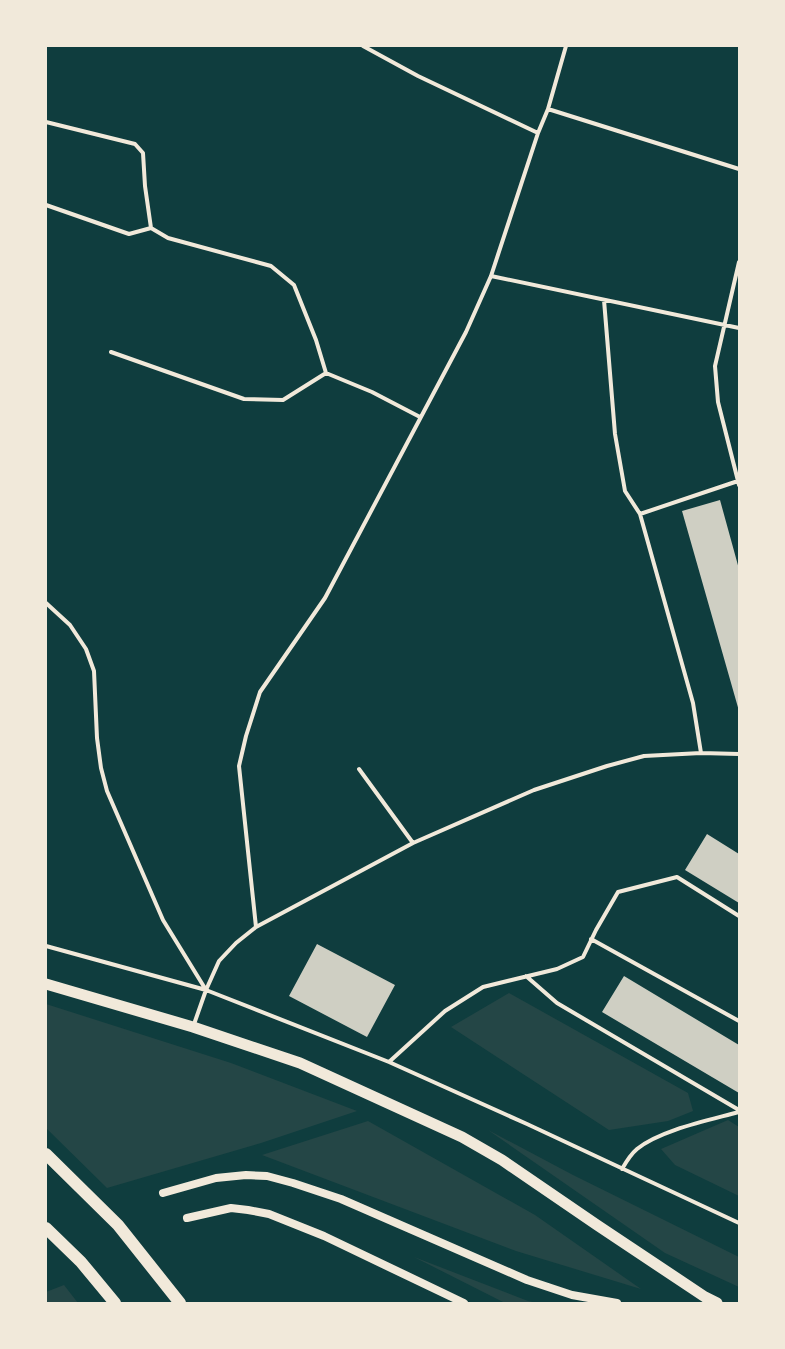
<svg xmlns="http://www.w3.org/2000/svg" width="785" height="1349" viewBox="0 0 785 1349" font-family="'IBM Plex Sans',sans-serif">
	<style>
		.green { fill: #244646 }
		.building { fill: #cfcfc3 }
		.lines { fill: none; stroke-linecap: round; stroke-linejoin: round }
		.minor { stroke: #f1e9da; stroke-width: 4 }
		.secondary { stroke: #f1e9da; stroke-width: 8 }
		.trunk { stroke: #f1e9da; stroke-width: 11 }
		.motorway { stroke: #f1e9da; stroke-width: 12 }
	</style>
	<rect width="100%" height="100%" fill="#0f3d3e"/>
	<path class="green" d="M509 993 688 1093 693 1111 668 1121 609 1130 451 1027Z
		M46 1004 231 1063 357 1111 261 1143 107 1188 46 1128Z
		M728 1120 739 1127V1196L675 1165 661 1149Z
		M368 1121 535 1215 641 1289 516 1251 262 1155Z
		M488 1130 573 1175 739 1257V1287L665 1253Z
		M414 1257 528 1301 537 1303H505Z
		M64 1285 78 1303H46V1292Z"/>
	<path class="building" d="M720 500 739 569V711L682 511Z
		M707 834 739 854V903L685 870Z
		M317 944 395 985 367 1037 289 996Z
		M624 976 739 1045V1093L602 1012Z"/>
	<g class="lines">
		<path class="minor" d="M363 46 418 76 538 133
			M548 109 739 169
			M46 122 135 144 143 153 145 186 151 228 168 238 271 266 294 285 316 340 326 373 372 392 420 417
			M46 205 129 234 151 228
			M739 262 715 366 718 402 739 485
			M491 276 739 328
			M604 300 615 434 625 491 640 514 693 703 701 753
			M111 352 244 399 283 400 326 373
			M640 514 738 481
			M46 603 70 625 86 649 94 671 97 738 101 768 107 791 163 920 206 990
			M359 769 413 843
			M256 927 239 766 246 736 260 692 325 598 466 332 491 276 538 133 548 109 566 46
			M591 939 739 1021
			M46 946 206 990 389 1062 527 1124 739 1223
			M526 976 557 1003 739 1110
			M193 1027 206 990 219 961 236 943 256 927 413 843 534 790 607 766 644 756 701 753 739 754
			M389 1062 445 1011 483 987 557 969 583 957 596 930 618 892 677 877 739 916
			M622 1169C626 1162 631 1154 637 1149 660 1130 710 1120 739 1112"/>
		<path class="secondary" d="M163 1193 216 1178 246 1175 267 1176 293 1183 341 1199 527 1280 572 1295 617 1303
			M187 1218 231 1208 248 1210 269 1214 324 1236 464 1303"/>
		<path class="trunk" d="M46 984 193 1027 300 1063 462 1137 502 1160 597 1225 705 1297 717 1303"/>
		<path class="motorway" d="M46 1154 118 1225 180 1303
			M46 1228 81 1262 115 1303"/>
	</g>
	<rect width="785" height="1349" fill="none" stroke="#f1e9da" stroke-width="94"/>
</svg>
